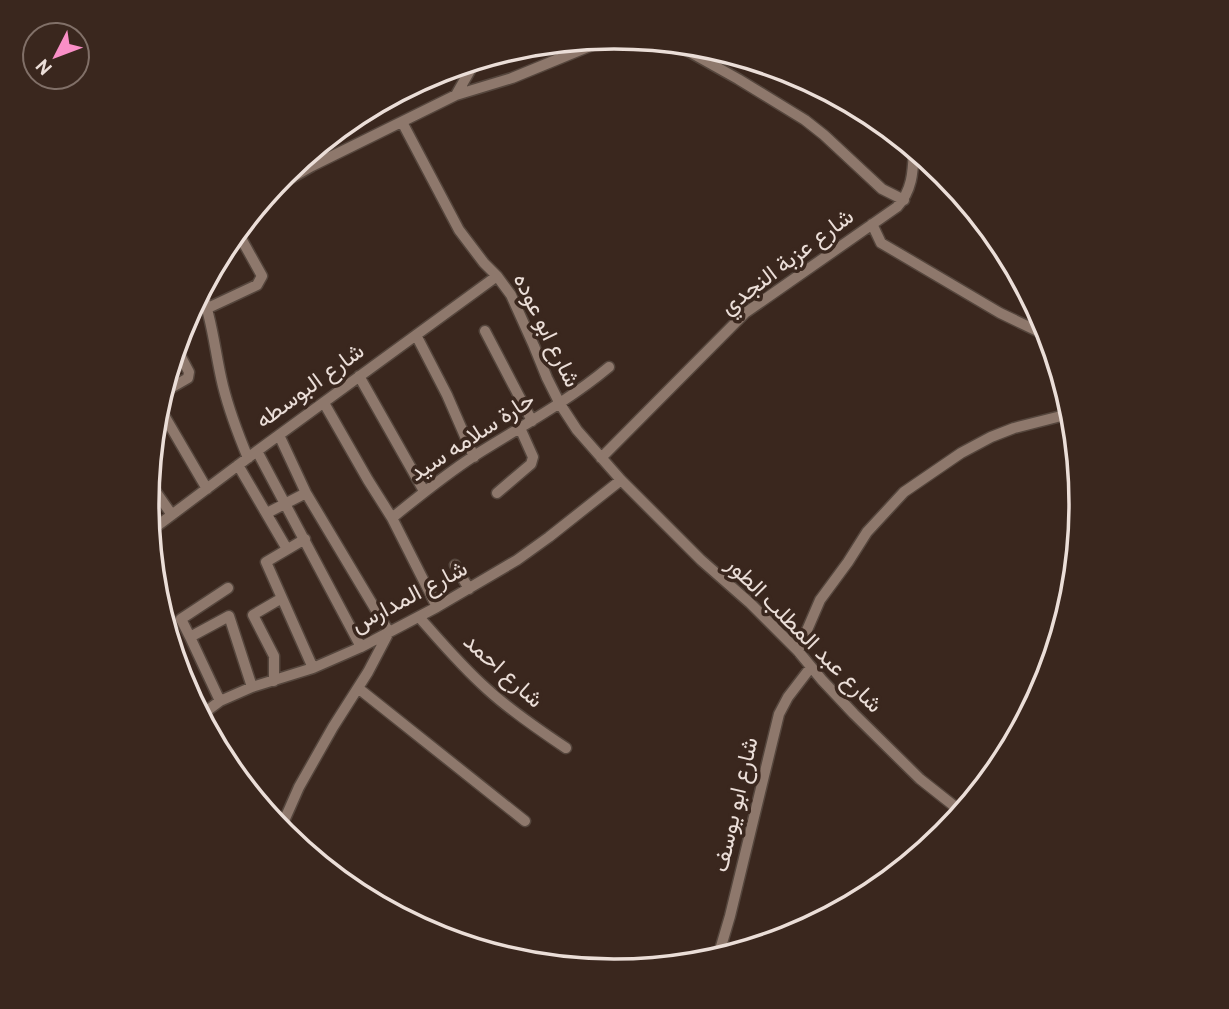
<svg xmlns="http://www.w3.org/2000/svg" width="1229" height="1009" viewBox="0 0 1229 1009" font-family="Overpass,Vazirmatn,sans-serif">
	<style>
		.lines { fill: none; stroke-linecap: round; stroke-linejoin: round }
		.street-casing { stroke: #55463d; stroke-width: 13 }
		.street { stroke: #8e786c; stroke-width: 10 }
		.labels { text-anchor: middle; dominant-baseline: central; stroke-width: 7; stroke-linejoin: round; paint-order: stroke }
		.street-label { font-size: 23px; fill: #ebded8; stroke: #3a271e }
		.rim { fill: none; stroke: #ebded8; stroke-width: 3.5 }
	</style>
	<rect width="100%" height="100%" fill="#3a271e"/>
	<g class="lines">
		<defs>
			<path id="street" d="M672 42 738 79 805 120 824 135 882 189 904 200
				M456 95 476 60
				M402 122 459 230 484 263 497 276 511 295 534 346 547 378 560 404 577 430 621 480 701 560 750 603 798 651 822 680 854 714 920 779 963 813
				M270 190 312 166 456 95 512 78 612 37
				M872 224 881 243 893 250 1000 313 1050 337
				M201 290C213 321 215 354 223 386 229 410 238 434 248 458
				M208 308 257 285 262 276 237 231
				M485 331 532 421
				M416 335 447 395 474 457
				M359 376 424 491
				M162 393 188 378 189 372 180 355
				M324 403 368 480 392 518 437 607
				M158 405 207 489
				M279 435 306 493 389 632 368 672 333 727 299 787 280 830
				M257 451 361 647
				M601 458 745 313 897 207C913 190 913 170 914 148
				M238 465 287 549
				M149 482 172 515
				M497 493 531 464 533 457 520 428
				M267 513 306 493
				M392 518C419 496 445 475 474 456 520 427 567 402 609 367
				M149 532 257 451 497 276
				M305 539 266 562 313 668
				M455 565 469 589
				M419 617C441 642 462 667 487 689 511 711 539 730 566 748
				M190 637 229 616 252 687
				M798 651 820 600 848 562 867 532 904 492 961 453 991 437 1014 428 1073 413
				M274 681V656L253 615 282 598
				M358 688 525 821
				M220 701 190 637 181 619 228 588
				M200 716 220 701 252 687 313 668 361 647 437 607 517 560 549 537 621 480
				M717 960 730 916 779 714 788 697 811 667"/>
		</defs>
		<use href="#street" class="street-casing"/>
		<use href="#street" class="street"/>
	</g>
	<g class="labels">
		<g class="street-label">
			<text transform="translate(788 263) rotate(-37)">شارع عزبة النجدي</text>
			<text transform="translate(545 331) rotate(64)">شارع ابو عوده</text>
			<text transform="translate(311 387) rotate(-36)">شارع البوسطه</text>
			<text transform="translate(473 438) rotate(-33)">حارة سلامه سيد</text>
			<text transform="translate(410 598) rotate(-28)">شارع المدارس</text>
			<text transform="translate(803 636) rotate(45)">شارع عبد المطلب الطور</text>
			<text transform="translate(502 672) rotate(42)">شارع احمد</text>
			<text transform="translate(737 805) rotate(-77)">شارع ابو يوسف</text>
		</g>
	</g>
	<path d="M0 0H1229V1009H0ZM159 504a455 455 0 1 1 910 0a455 455 0 1 1-910 0Z" fill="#3a271e" fill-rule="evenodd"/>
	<path class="rim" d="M159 504a455 455 0 1 1 910 0a455 455 0 1 1-910 0Z"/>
	<g transform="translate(56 56) rotate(228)"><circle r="33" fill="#3a271e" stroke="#817068" stroke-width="2"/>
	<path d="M0-5L12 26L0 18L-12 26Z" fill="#fa8fc7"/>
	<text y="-10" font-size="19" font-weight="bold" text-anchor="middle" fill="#ebded8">N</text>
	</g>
</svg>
